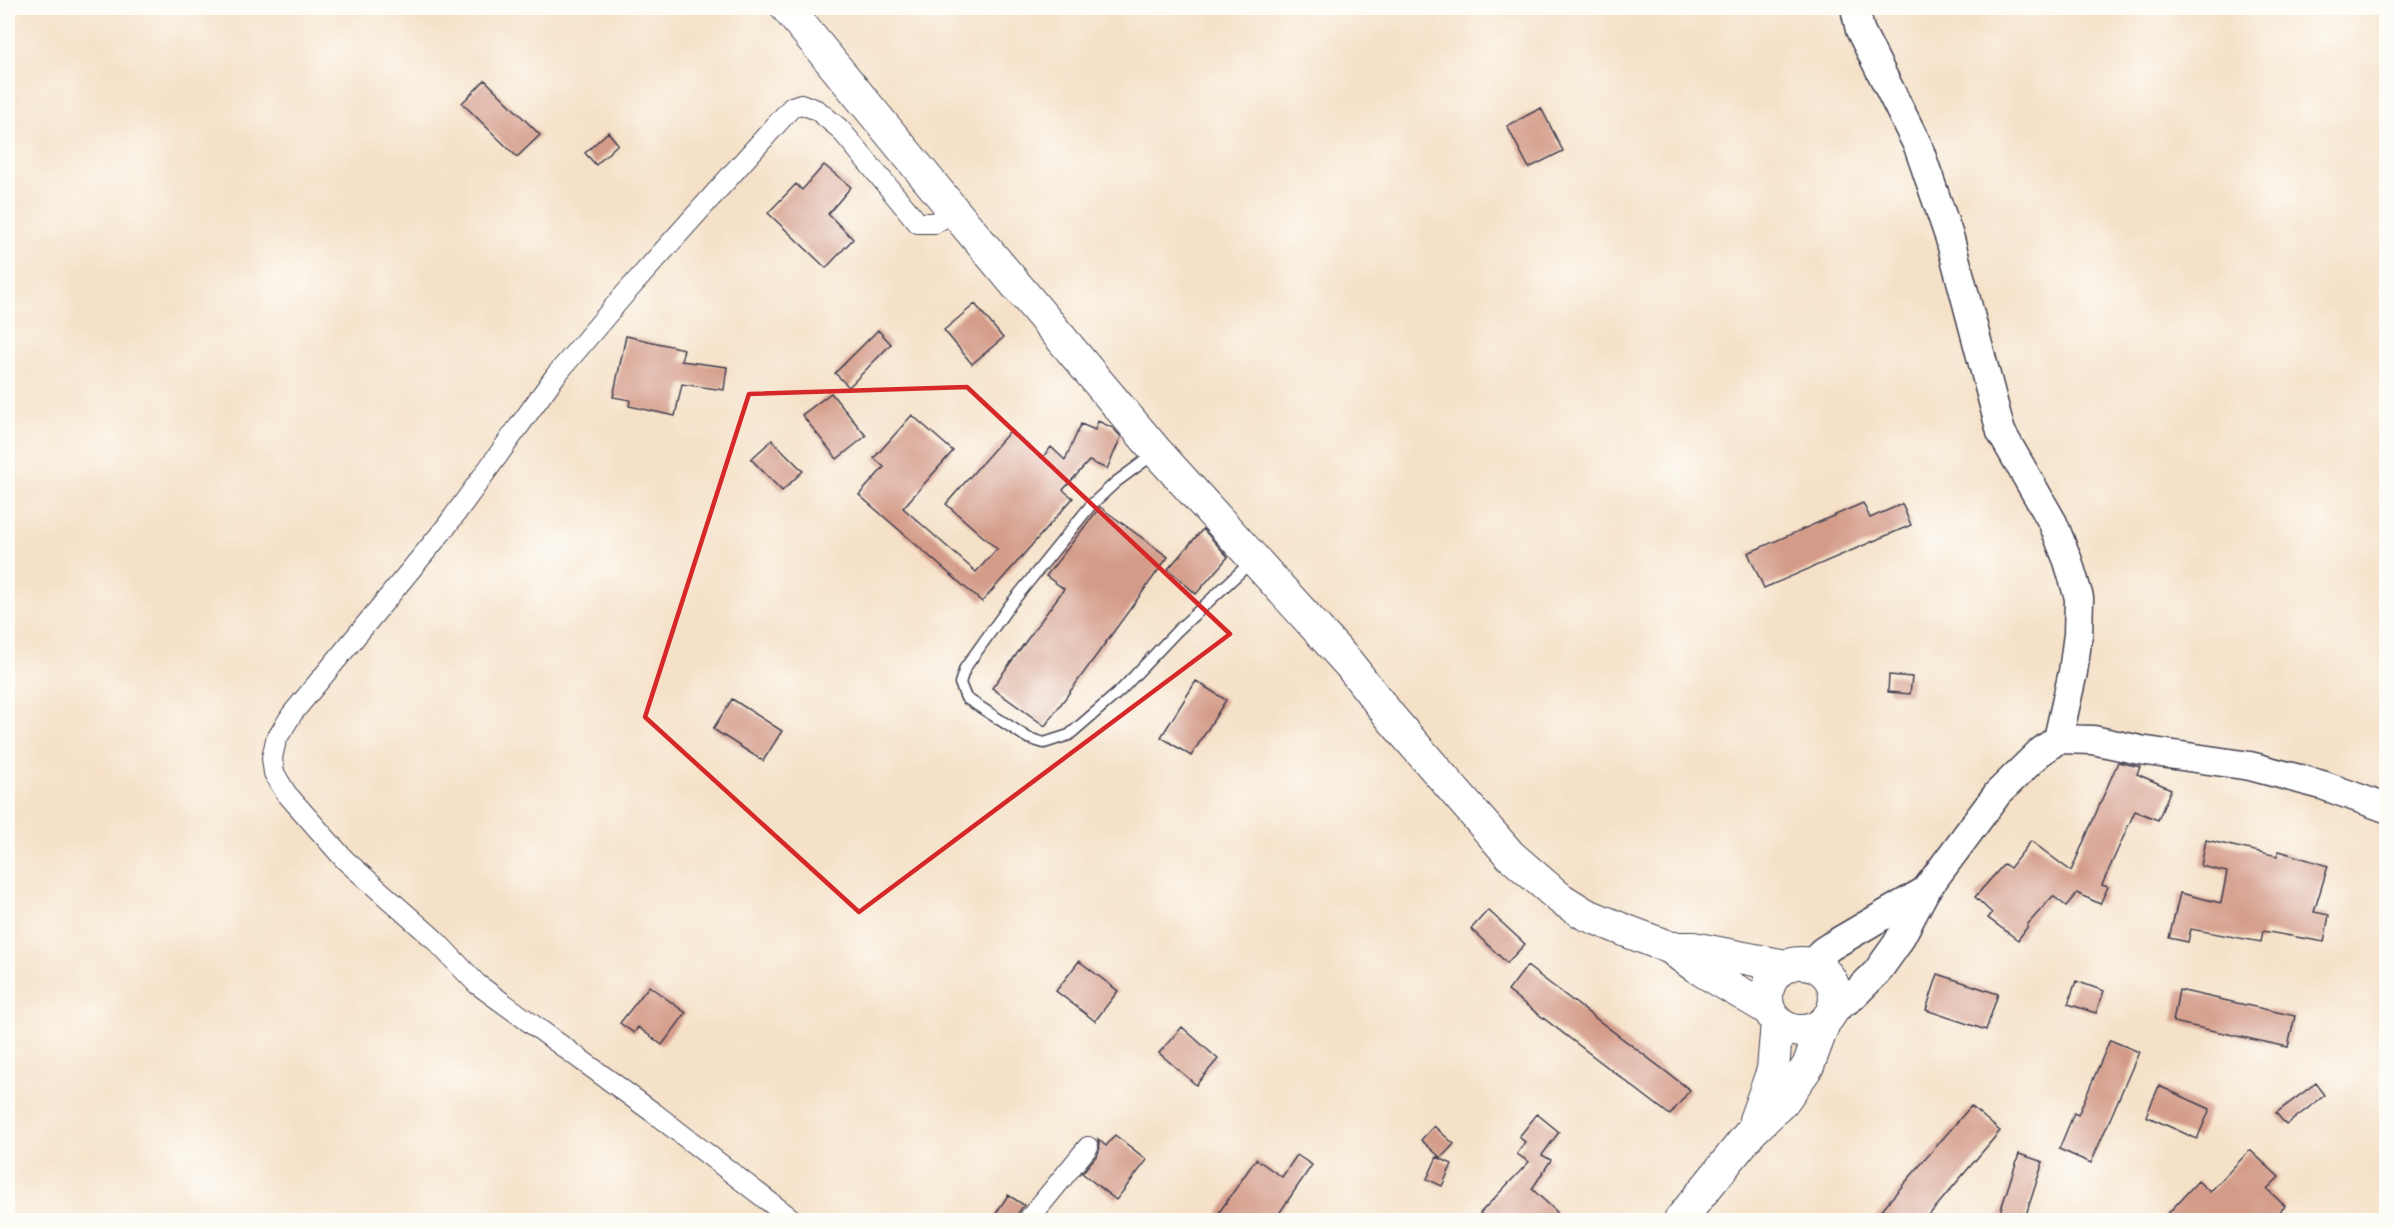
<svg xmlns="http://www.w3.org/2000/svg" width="2394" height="1228" viewBox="0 0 2394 1228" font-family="Delius,sans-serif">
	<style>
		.building { fill: #d49b89 }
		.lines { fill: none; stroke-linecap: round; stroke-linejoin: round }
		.lane-casing { stroke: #423f50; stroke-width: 13 }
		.street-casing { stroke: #423f50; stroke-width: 22 }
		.secondary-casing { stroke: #423f50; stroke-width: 31 }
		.primary-casing { stroke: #423f50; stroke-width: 34 }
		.lane { stroke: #fff; stroke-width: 10 }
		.street { stroke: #fff; stroke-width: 20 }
		.secondary { stroke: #fff; stroke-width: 28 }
		.primary { stroke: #fff; stroke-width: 32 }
		.marked { fill: none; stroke: #d62828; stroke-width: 4.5; stroke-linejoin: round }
	</style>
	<rect width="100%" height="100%" fill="#fdfcf7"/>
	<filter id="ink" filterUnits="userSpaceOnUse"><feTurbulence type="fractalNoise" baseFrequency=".0167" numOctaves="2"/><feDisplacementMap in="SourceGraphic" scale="12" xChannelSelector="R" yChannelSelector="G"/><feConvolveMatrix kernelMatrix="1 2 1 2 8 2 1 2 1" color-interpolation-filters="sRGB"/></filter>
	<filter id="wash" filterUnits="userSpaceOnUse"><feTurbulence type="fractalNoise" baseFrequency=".008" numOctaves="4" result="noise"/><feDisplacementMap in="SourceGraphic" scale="24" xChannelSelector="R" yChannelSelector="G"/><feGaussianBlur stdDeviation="1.35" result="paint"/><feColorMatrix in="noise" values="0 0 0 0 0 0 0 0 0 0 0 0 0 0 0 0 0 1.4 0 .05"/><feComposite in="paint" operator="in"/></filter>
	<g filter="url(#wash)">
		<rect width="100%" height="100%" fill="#f5e1c8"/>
		<g id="blocks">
			<path class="building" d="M485 80 540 135 517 157 462 103Z
				M1541 108 1563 151 1529 168 1507 126Z
				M608 132 618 144 596 165 585 153Z
				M824 165 851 187 828 214 853 239 826 268 768 213 796 184 802 190Z
				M975 304 1003 338 972 364 944 330Z
				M878 330 891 344 849 387 835 373Z
				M626 336 684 349 681 361 727 367 724 390 682 384 675 416 629 406 630 400 613 397Z
				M831 393 866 436 837 459 802 415Z
				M912 415 953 451 903 508 976 572 997 549 946 504 1011 430 1042 458 1051 447 1065 460 1081 424 1095 430 1098 421 1113 428 1121 437 1107 469 1089 461 1063 490 1073 498 982 602 859 495 884 467 874 458Z
				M772 440 803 471 782 491 751 459Z
				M1863 503 1870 518 1902 504 1911 525 1764 588 1748 553Z
				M1100 507 1168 557 1045 726 992 688 1064 589 1046 576Z
				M1203 529 1228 557 1196 594 1168 569Z
				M1889 675 1912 677 1910 694 1888 692Z
				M1196 681 1226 700 1191 756 1161 737Z
				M732 699 782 731 763 761 713 729Z
				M2118 762 2140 767 2137 774 2171 789 2158 820 2135 811 2102 885 2108 887 2100 904 2077 893 2066 906 2053 896 2027 925 2028 926 2018 940 1988 918 1992 913 1975 897 2004 864 2010 868 2031 841 2071 871Z
				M2206 840 2277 856 2279 851 2328 866 2314 912 2329 915 2324 942 2263 931 2261 942 2191 929 2188 942 2169 938 2180 893 2221 903 2227 872 2201 866Z
				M1488 910 1525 944 1507 963 1471 929Z
				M1079 961 1118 991 1095 1021 1056 991Z
				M1527 966 1690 1090 1670 1115 1508 991Z
				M1938 974 1998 994 1986 1030 1926 1010Z
				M2076 981 2104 991 2096 1013 2068 1004Z
				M649 986 686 1013 662 1045 638 1027 634 1033 620 1023Z
				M2179 990 2295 1016 2288 1047 2173 1022Z
				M1182 1027 1218 1059 1196 1085 1159 1053Z
				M2110 1040 2139 1052 2091 1163 2059 1149 2074 1113 2078 1115Z
				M2316 1083 2325 1095 2286 1125 2276 1113Z
				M2159 1086 2210 1109 2197 1139 2146 1116Z
				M1971 1106 2000 1131 1924 1221H1872Z
				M1537 1114 1559 1132 1542 1155 1551 1160 1532 1189 1557 1212 1548 1221H1488L1480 1213 1529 1162 1517 1154 1525 1142 1519 1137Z
				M1434 1126 1454 1144 1441 1158 1421 1140Z
				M1115 1135 1147 1160 1116 1200 1082 1173 1098 1154 1100 1148 1098 1139 1106 1146Z
				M2250 1150 2279 1177 2267 1189 2285 1206 2272 1221H2161L2198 1181 2210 1192Z
				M2019 1154 2043 1162 2024 1221H1997Z
				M1297 1155 1312 1165 1274 1221H1228L1218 1214 1256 1159 1282 1177Z
				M1437 1157 1452 1164 1442 1186 1427 1179Z
				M1008 1195 1024 1205 1018 1213 1016 1221H991Z"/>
		</g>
	</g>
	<g filter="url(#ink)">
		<use href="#blocks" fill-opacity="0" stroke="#423f50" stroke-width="1.5"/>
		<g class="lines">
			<defs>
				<path id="lane" d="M1154 454 1116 482 1091 505 1010 605 965 668 960 683 966 698 1028 738 1044 743 1069 735 1120 691 1177 631 1252 561"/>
				<path id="street" d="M793 1220 654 1113 477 984 434 939 345 860 286 793 274 773 272 758 276 740 292 714 446 527 556 375 623 296 792 107 801 104 817 110 840 129 918 223H935L954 211
					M1028 1220 1088 1147"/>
				<path id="secondary" d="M1855 8 1860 30 1918 146 1950 239 2001 432 2053 523 2068 561 2079 598 2078 634 2073 672 2058 739
					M1813 965 1822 952 1831 946 1925 891
					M1833 1010 1852 997 1877 972 1897 944 1925 891 1998 793 2039 753 2058 739 2093 740 2140 750 2250 766 2322 785 2386 808"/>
				<path id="primary" d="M787 8 954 211 1157 452 1349 664 1392 719 1510 855 1561 899 1585 914 1624 930 1671 948H1693L1786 966
					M1671 948C1700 973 1737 989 1769 1010
					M1767 997a34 34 0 1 1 68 0a34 34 0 1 1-68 0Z
					M1755 1120 1773 1070 1777 1022
					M1680 1220 1751 1132 1784 1100 1808 1066 1824 1023"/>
			</defs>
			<use href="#lane" class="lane-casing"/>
			<use href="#street" class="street-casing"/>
			<use href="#secondary" class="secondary-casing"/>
			<use href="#primary" class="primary-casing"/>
			<use href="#lane" class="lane"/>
			<use href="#street" class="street"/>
			<use href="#secondary" class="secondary"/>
			<use href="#primary" class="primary"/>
		</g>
	</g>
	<path class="marked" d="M967 387 1230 634 859 912 645 717 749 394Z"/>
	<rect width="2394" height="1228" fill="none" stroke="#fdfcf7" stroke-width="30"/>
</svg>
